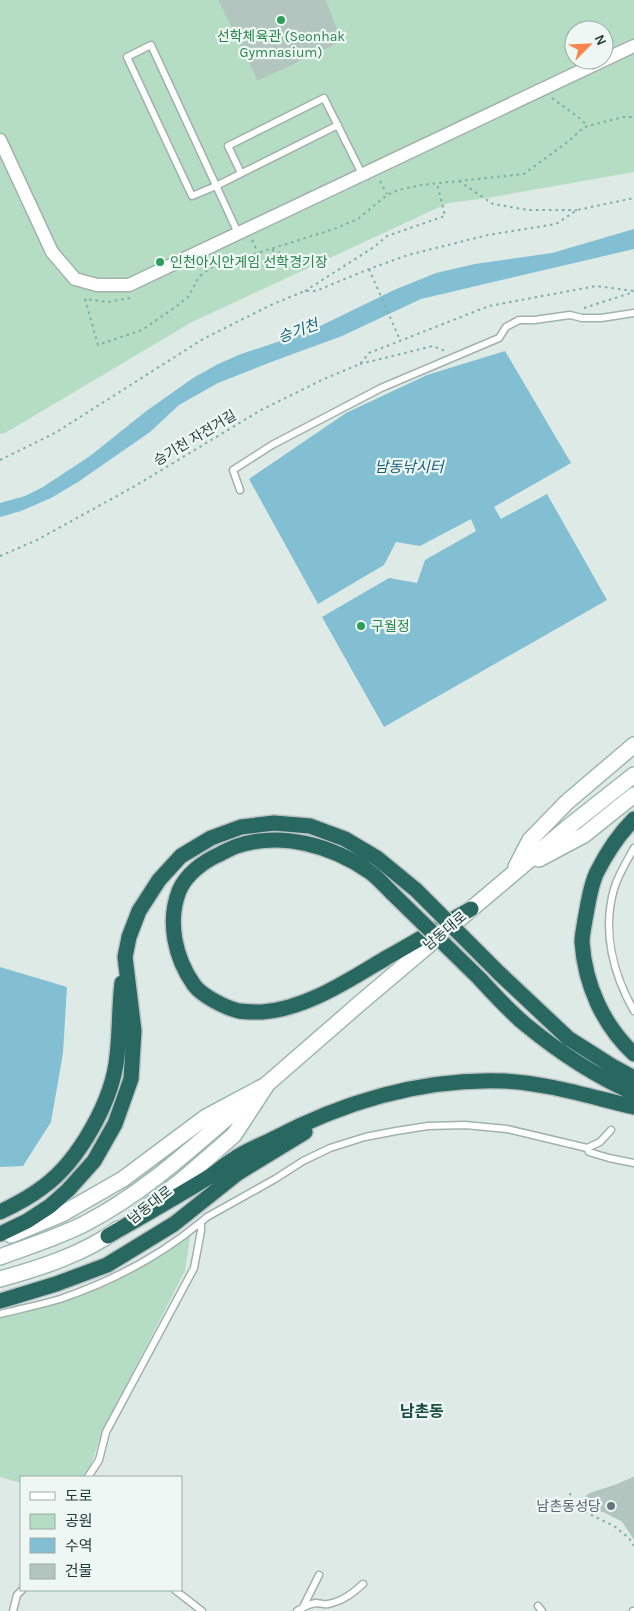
<svg xmlns="http://www.w3.org/2000/svg" width="634" height="1611" viewBox="0 0 634 1611" font-family="Karla,'Noto Sans KR',sans-serif">
	<style>
		.green { fill: #b5ddc3; fill-rule: evenodd }
		.water { fill: #82bfd3 }
		.building { fill: #b3c5bf; stroke: #b0c4bd }
		.lines { fill: none; stroke-linecap: round; stroke-linejoin: round }
		.lane-casing { stroke: #a1b2ad; stroke-width: 9 }
		.street-casing { stroke: #a1b2ad; stroke-width: 15 }
		.secondary-casing { stroke: #9cb7af; stroke-width: 18 }
		.highway-casing { stroke: #bcc4c2; stroke-width: 18 }
		.path { stroke: #7cb0a4; stroke-width: 2; stroke-dasharray: 2.5 4; stroke-linecap: butt }
		.lane { stroke: #fff; stroke-width: 6 }
		.street { stroke: #fff; stroke-width: 12 }
		.secondary { stroke: #fff; stroke-width: 15 }
		.highway { stroke: #296861; stroke-width: 15 }
		.highway-bridge-casing { stroke: #bcc4c2; stroke-width: 18; stroke-linecap: butt }
		.highway-bridge { stroke: #296861; stroke-width: 15 }
		.leisure-dot { fill: #2e9e5b; stroke: #eef7f3; stroke-width: 2 }
		.worship-dot { fill: #6b7280; stroke: #eef7f3; stroke-width: 2 }
		.labels { text-anchor: middle; dominant-baseline: central; stroke-width: 4.5; stroke-linejoin: round; paint-order: stroke }
		.leisure-label { font-size: 14px; fill: #27864d; stroke: #eef7f3; text-anchor: start }
		.street-label { font-size: 14px; fill: #1e3a35; stroke: #eef7f3 }
		.worship-label { font-size: 14px; fill: #5b616d; stroke: #eef7f3; text-anchor: end }
		.water-label { font-size: 15px; font-style: italic; fill: #165f79; stroke: #eef7f3 }
		.quarter-label { font-size: 16px; font-weight: bold; fill: #1a4d45; stroke: #eef7f3 }
	</style>
	<rect width="100%" height="100%" fill="#deeae6"/>
	<path class="green" d="M0 0H634V172L487 198 448 203 192 322 5 433 0 434ZM574 30H604V60H574Z
		M192 1232 190 1237 185 1271 103 1430 90 1467 83 1477H21V1483L0 1477V1317L28 1310 136 1269 164 1254Z"/>
	<path class="water" d="M634 229V249L421 299 342 336 274 361 218 383 179 405 150 432 78 482 51 498 21 511 0 517V503L25 496 43 487 90 456 145 412 193 378 218 364 241 354 308 332 394 290 436 273 475 264 552 253Z
		M505 351 571 463 494 507 501 519 547 494 607 600 384 727 322 617 389 578 417 583 425 560 476 531 471 519 420 546 396 542 384 565 318 604 249 479 346 413 427 375Z
		M0 967 67 987 63 1053 51 1122 23 1166 0 1167Z"/>
	<path class="building" d="M219 0H325L341 41 258 80Z
		M634 1477V1539L622 1521 604 1512 591 1508 585 1504V1500L586 1496 591 1493 616 1485Z"/>
	<g class="lines">
		<defs>
			<path id="lane" d="M241 173 228 146 324 98 362 174
				M238 233 151 45 127 57 192 196 216 186 338 125
				M240 490 233 470 272 445 381 388 499 338 506 327 519 320H534L570 315 582 318H601L634 313
				M634 848C627 861 618 875 614 889 602 931 613 974 634 1011
				M587 1148 589 1152 609 1158 634 1163
				M0 1314C20 1309 40 1305 60 1299 110 1282 160 1256 201 1222
				M88 1477 99 1460 106 1432 194 1268 201 1231V1222L207 1217 275 1179 303 1161 330 1148 365 1137 396 1131 428 1126 465 1125 507 1129 587 1148 600 1142 611 1130
				M175 1590 202 1611
				M538 1606 542 1611
				M303 1607 319 1575
				M13 1611 17 1595 22 1590
				M297 1611C303 1607 309 1604 316 1603 320 1603 324 1605 328 1604 343 1601 353 1593 363 1584
				M633 1611H634"/>
			<path id="street" d="M604 60 634 46
				M0 140 52 252 75 279 97 285H129L604 60"/>
			<path id="secondary" d="M539 859 584 835 634 795
				M516 867 530 840 567 802 634 745
				M142 1211 182 1180 234 1135 266 1086
				M11 1235 62 1214 123 1179 206 1117 266 1085 359 1004 567 828 634 775
				M0 1257C29 1246 59 1237 86 1223 144 1193 193 1147 242 1105
				M0 1279C40 1268 84 1254 118 1229"/>
			<path id="highway" d="M634 819C620 833 606 854 597 872 590 886 588 905 585 920 584 927 582 935 582 942 585 985 603 1025 634 1054
				M392 893C385 886 378 878 370 872 333 846 282 831 237 846 231 848 226 851 220 854 204 861 186 874 179 891 167 922 175 958 194 985 202 996 226 1008 239 1011 246 1012 255 1012 262 1012 306 1009 349 980 386 958 415 942 443 925 471 909
				M499 973 568 1038 612 1066 634 1078
				M479 978C494 994 509 1011 526 1025 559 1052 595 1076 634 1093
				M0 1212C15 1205 30 1197 43 1187 79 1161 113 1100 117 1056 120 1032 119 1007 122 983
				M0 1234 27 1221 50 1206 68 1190 94 1161 115 1124 131 1079 134 1031 125 957 129 937 139 911 159 880 181 856 211 838 241 827 274 823 310 826 345 839 377 858 416 890
				M108 1236C141 1217 176 1197 209 1177 218 1171 225 1164 234 1159 245 1151 259 1146 271 1140 343 1102 421 1078 504 1081 548 1083 591 1097 634 1107
				M0 1301 56 1284 107 1265 174 1224 238 1173 305 1132"/>
		</defs>
		<use href="#lane" class="lane-casing"/>
		<use href="#street" class="street-casing"/>
		<use href="#secondary" class="secondary-casing"/>
		<use href="#highway" class="highway-casing"/>
		<path class="path" d="M552 98 582 120 587 126
			M380 181 387 194
			M459 181 493 204 528 210H577
			M252 240 258 253
			M272 250 307 262
			M369 269 400 340
			M305 291 374 247 387 236 445 216 437 183
			M130 298 108 302 85 299 98 345 142 330 177 306 188 297 199 277 210 268 334 229 358 219 387 195 398 190 421 185 524 174 570 140 584 127 623 117H634
			M584 308 634 292
			M360 364 433 346 445 351
			M0 460 55 433 203 339 273 304 305 291H316L369 269 408 255 488 235 556 224 577 210 634 198
			M0 556 37 540 135 486 261 410 324 379 360 364 369 353 489 306 596 286 634 291
			M570 1493 571 1500 577 1508 614 1526 629 1538 634 1546"/>
		<use href="#lane" class="lane"/>
		<use href="#street" class="street"/>
		<use href="#secondary" class="secondary"/>
		<use href="#highway" class="highway"/>
		<defs>
			<path id="highway-bridge" d="M416 890 499 973
				M392 893 479 978"/>
		</defs>
		<use href="#highway-bridge" class="highway-bridge-casing"/>
		<use href="#highway-bridge" class="highway-bridge"/>
	</g>
	<g class="leisure-dot">
		<circle cx="281" cy="20" r="5"/>
		<circle cx="160" cy="262" r="5"/>
		<circle cx="361" cy="626" r="5"/>
	</g>
	<circle class="worship-dot" cx="611" cy="1506" r="5"/>
	<g class="labels">
		<g class="leisure-label">
			<text x="281" y="36" text-anchor="middle">선학체육관 (Seonhak<tspan x="281" dy="16">Gymnasium)</tspan></text>
			<text x="170" y="262">인천아시안게임 선학경기장</text>
			<text x="371" y="626">구월정</text>
		</g>
		<g class="street-label">
			<text transform="translate(195 438) rotate(-31)">승기천 자전거길</text>
			<text transform="translate(445 931) rotate(-40)">남동대로</text>
			<text transform="translate(150 1205) rotate(-38)">남동대로</text>
		</g>
		<g class="worship-label">
			<text x="601" y="1506">남촌동성당</text>
		</g>
		<g class="water-label">
			<text transform="translate(298 331) rotate(-20)">승기천</text>
			<text x="409" y="467">남동낚시터</text>
		</g>
		<g class="quarter-label">
			<text x="422" y="1411">남촌동</text>
		</g>
	</g>
	<rect x="20" y="1476" width="162" height="115" fill="#eef7f3" stroke="#9baba7"/>
	<rect x="30" y="1492" width="25" height="8" fill="#ffffff" stroke="#9baba7"/>
	<text x="65" y="1501" font-size="15" fill="#1e3a35">도로</text>
	<rect x="30" y="1514" width="25" height="15" fill="#b5ddc3" stroke="#9baba7"/>
	<text x="65" y="1526" font-size="15" fill="#1e3a35">공원</text>
	<rect x="30" y="1538" width="25" height="15" fill="#82bfd3" stroke="#9baba7"/>
	<text x="65" y="1551" font-size="15" fill="#1e3a35">수역</text>
	<rect x="30" y="1564" width="25" height="15" fill="#b3c5bf" stroke="#9baba7"/>
	<text x="65" y="1576" font-size="15" fill="#1e3a35">건물</text>
	<g transform="translate(589 45) rotate(66)"><circle r="24" fill="#eef7f3" stroke="#9baba7"/>
	<path d="M0-4L9 19L0 12L-9 19Z" fill="#f9864d"/>
	<text y="-8" font-size="14" font-weight="bold" text-anchor="middle" fill="#1e3a35">N</text>
	</g>
</svg>
